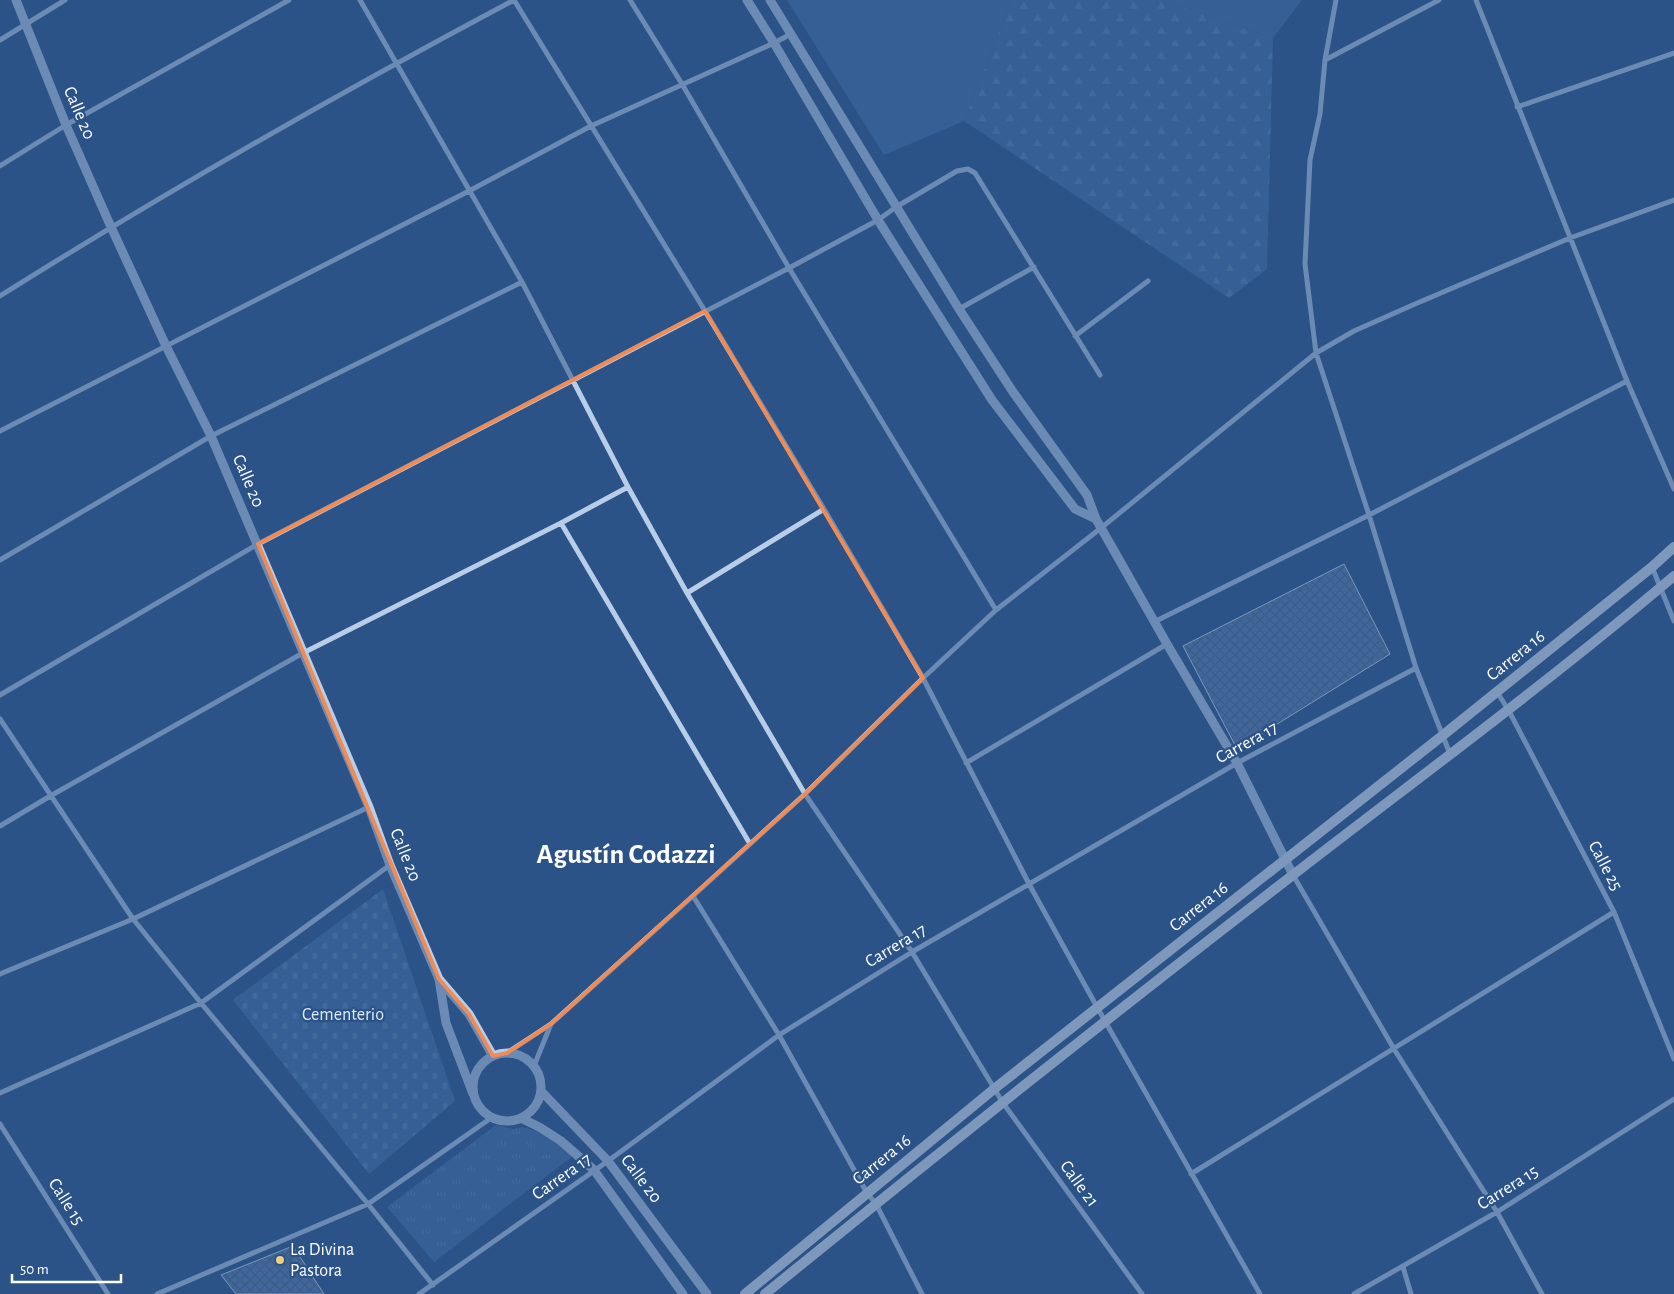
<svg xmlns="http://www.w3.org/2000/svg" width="1674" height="1294" viewBox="0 0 1674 1294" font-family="'Alegreya Sans',sans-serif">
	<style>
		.grass { fill: url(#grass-tufts) }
		.forest { fill: url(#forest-firs) }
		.cemetery { fill: url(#cemetery-stones) }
		.pitch { fill: #406da5 }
		.building { fill: url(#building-cross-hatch); stroke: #dbe8f7 }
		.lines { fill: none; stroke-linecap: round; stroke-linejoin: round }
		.minor { stroke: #b8cde8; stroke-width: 5 }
		.tertiary { stroke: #b8cde8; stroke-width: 9 }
		.secondary { stroke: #e1ebf8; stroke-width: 10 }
		.marked { fill: none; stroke: #ef8b55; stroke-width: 4; stroke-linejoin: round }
		.poi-dot { fill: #eecf80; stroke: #2b5388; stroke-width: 2 }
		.labels { text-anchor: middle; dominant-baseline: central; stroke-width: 4.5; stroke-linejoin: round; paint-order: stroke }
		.street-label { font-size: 18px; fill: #fff; stroke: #2b5388 }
		.park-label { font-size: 18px; fill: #dbe8f7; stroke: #2b5388 }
		.poi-label { font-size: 18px; fill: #fff; stroke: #2b5388; text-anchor: start }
		.town-label { font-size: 28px; font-weight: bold; fill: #fff; stroke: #2b5388 }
	</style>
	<defs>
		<pattern id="grass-tufts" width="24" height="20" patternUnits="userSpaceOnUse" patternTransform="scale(1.25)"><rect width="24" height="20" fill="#406da5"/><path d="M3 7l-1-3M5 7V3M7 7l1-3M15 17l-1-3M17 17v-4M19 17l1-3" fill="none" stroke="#5d83b2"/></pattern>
		<pattern id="forest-firs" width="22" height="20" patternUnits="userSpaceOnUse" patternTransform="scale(1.25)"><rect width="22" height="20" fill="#406da5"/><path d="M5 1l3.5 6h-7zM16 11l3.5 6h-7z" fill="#5d83b2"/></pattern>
		<pattern id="cemetery-stones" width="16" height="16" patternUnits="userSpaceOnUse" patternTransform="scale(1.25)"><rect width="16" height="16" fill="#406da5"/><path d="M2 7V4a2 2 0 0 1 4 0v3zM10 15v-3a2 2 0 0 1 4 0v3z" fill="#5d83b2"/></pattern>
		<pattern id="building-cross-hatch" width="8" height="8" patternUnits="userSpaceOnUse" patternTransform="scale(1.25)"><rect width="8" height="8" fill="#577fb2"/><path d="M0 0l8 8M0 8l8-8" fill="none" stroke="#526884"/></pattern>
	</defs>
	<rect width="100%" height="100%" fill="#2b5388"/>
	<path class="grass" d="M496 1125 513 1129 523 1127 543 1133 573 1156 434 1262 387 1207Z"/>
	<path class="forest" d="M1011 0H1163L1273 38 1267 269 1229 298 964 121Z"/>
	<path class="cemetery" d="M383 889 455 1101 369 1174 233 1000Z"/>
	<path class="pitch" d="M787 0H1011L964 121 884 155Z
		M1163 0H1302L1273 38Z"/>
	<path class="building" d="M1344 564 1390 654 1237 749 1183 646Z
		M293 1246 324 1294H236L221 1275Z"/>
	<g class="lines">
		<path class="minor" d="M360 0 522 282 628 487 687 593 805 794 912 952 1003 1103 1142 1294
			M514 0 705 311 824 509 923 678 1029 884 1097 1007 1260 1294
			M630 0 682 84 789 268 996 610
			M1336 0 1325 60 1320 114 1310 160 1305 264 1316 353 1369 515 1416 668 1450 754
			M1476 0 1627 381 1674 489
			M0 40 65 0
			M1325 60 1439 0
			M1517 107 1674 53
			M0 166 66 125 289 0
			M0 296C167 191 339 93 514 0
			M959 309 1034 267
			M1075 336 1148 281
			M0 431 469 191 591 126 774 43 791 34
			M561 523 750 844
			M0 560 211 436 522 282
			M1652 567 1674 621
			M687 593 824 509
			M1154 622 1369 515 1627 381
			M1497 692 1509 711 1614 912 1674 1059
			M0 695 258 544 789 268 878 220 896 207 957 171 968 169 975 173 1100 375
			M0 719 133 919 201 1003 368 1204 433 1285
			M966 763 1167 644
			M0 826 52 795 303 653 561 523 628 487
			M1293 875 1394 1049 1497 1212 1542 1294
			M693 896 779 1035 867 1193 876 1204 922 1294
			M0 974 133 919 369 807
			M507 1053 551 1024 693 896 805 794 923 678 996 610 1101 528 1316 353 1354 331 1415 304 1570 238 1674 200
			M534 1066 551 1024
			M0 1093 201 1003 390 865
			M0 1124 108 1294
			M1191 1174 1614 912
			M1403 1267 1411 1294
			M157 1294 368 1204 491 1118
			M419 1294 608 1161 779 1035 912 952 1237 763 1416 668
			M1354 1294 1497 1212 1674 1099"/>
		<path class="tertiary" d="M16 0 66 125 111 227 166 346 211 436 369 807 390 865 439 979 446 1023 473 1094
			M747 0 774 43 878 220 992 400 1075 509 1096 519
			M770 0 959 309 1013 392 1087 495 1096 519 1167 644 1237 763 1293 875
			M439 979 469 1014 493 1056
			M473 1087a34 34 0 1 1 68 0a34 34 0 1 1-68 0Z
			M541 1091 608 1161 707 1294
			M521 1118 541 1128 561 1141 594 1170 683 1294"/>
		<path class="secondary" d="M745 1294 994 1089 1442 736 1652 567 1674 547
			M765 1294C938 1153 1113 1014 1289 878 1418 778 1550 681 1674 576"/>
	</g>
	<path d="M0 0H1674V1294H0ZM705 311 923 678 805 794 551 1024 507 1053 493 1056 469 1014 439 979 258 544Z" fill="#2b5388" fill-opacity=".55" fill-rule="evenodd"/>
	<path class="marked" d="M705 311 923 678 805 794 551 1024 507 1053 493 1056 469 1014 439 979 258 544Z"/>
	<circle class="poi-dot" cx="280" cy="1260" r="5"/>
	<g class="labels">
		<g class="street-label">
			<text transform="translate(79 113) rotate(67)">Calle 20</text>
			<text transform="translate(248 481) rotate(67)">Calle 20</text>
			<text transform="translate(1516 656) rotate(-39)">Carrera 16</text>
			<text transform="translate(1247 743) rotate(-29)">Carrera 17</text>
			<text transform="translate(405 855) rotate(68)">Calle 20</text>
			<text transform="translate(1605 866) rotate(62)">Calle 25</text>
			<text transform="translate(1199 907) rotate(-38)">Carrera 16</text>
			<text transform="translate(896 946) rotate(-31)">Carrera 17</text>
			<text transform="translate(882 1160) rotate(-39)">Carrera 16</text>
			<text transform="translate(562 1177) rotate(-35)">Carrera 17</text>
			<text transform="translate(641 1179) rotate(53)">Calle 20</text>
			<text transform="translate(1079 1184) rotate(54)">Calle 21</text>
			<text transform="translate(1508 1188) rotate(-32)">Carrera 15</text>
			<text transform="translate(66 1202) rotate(58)">Calle 15</text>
		</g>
		<g class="park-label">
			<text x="343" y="1015">Cementerio</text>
		</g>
		<g class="poi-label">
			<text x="290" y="1250">La Divina<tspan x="290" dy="21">Pastora</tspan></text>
		</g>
		<g class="town-label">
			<text x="626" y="855">Agustín Codazzi</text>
		</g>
	</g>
	<path d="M12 1274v8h109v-8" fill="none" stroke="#ffffff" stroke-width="2.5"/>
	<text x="20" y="1274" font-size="15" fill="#ffffff" stroke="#2b5388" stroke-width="4" paint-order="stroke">50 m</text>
</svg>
